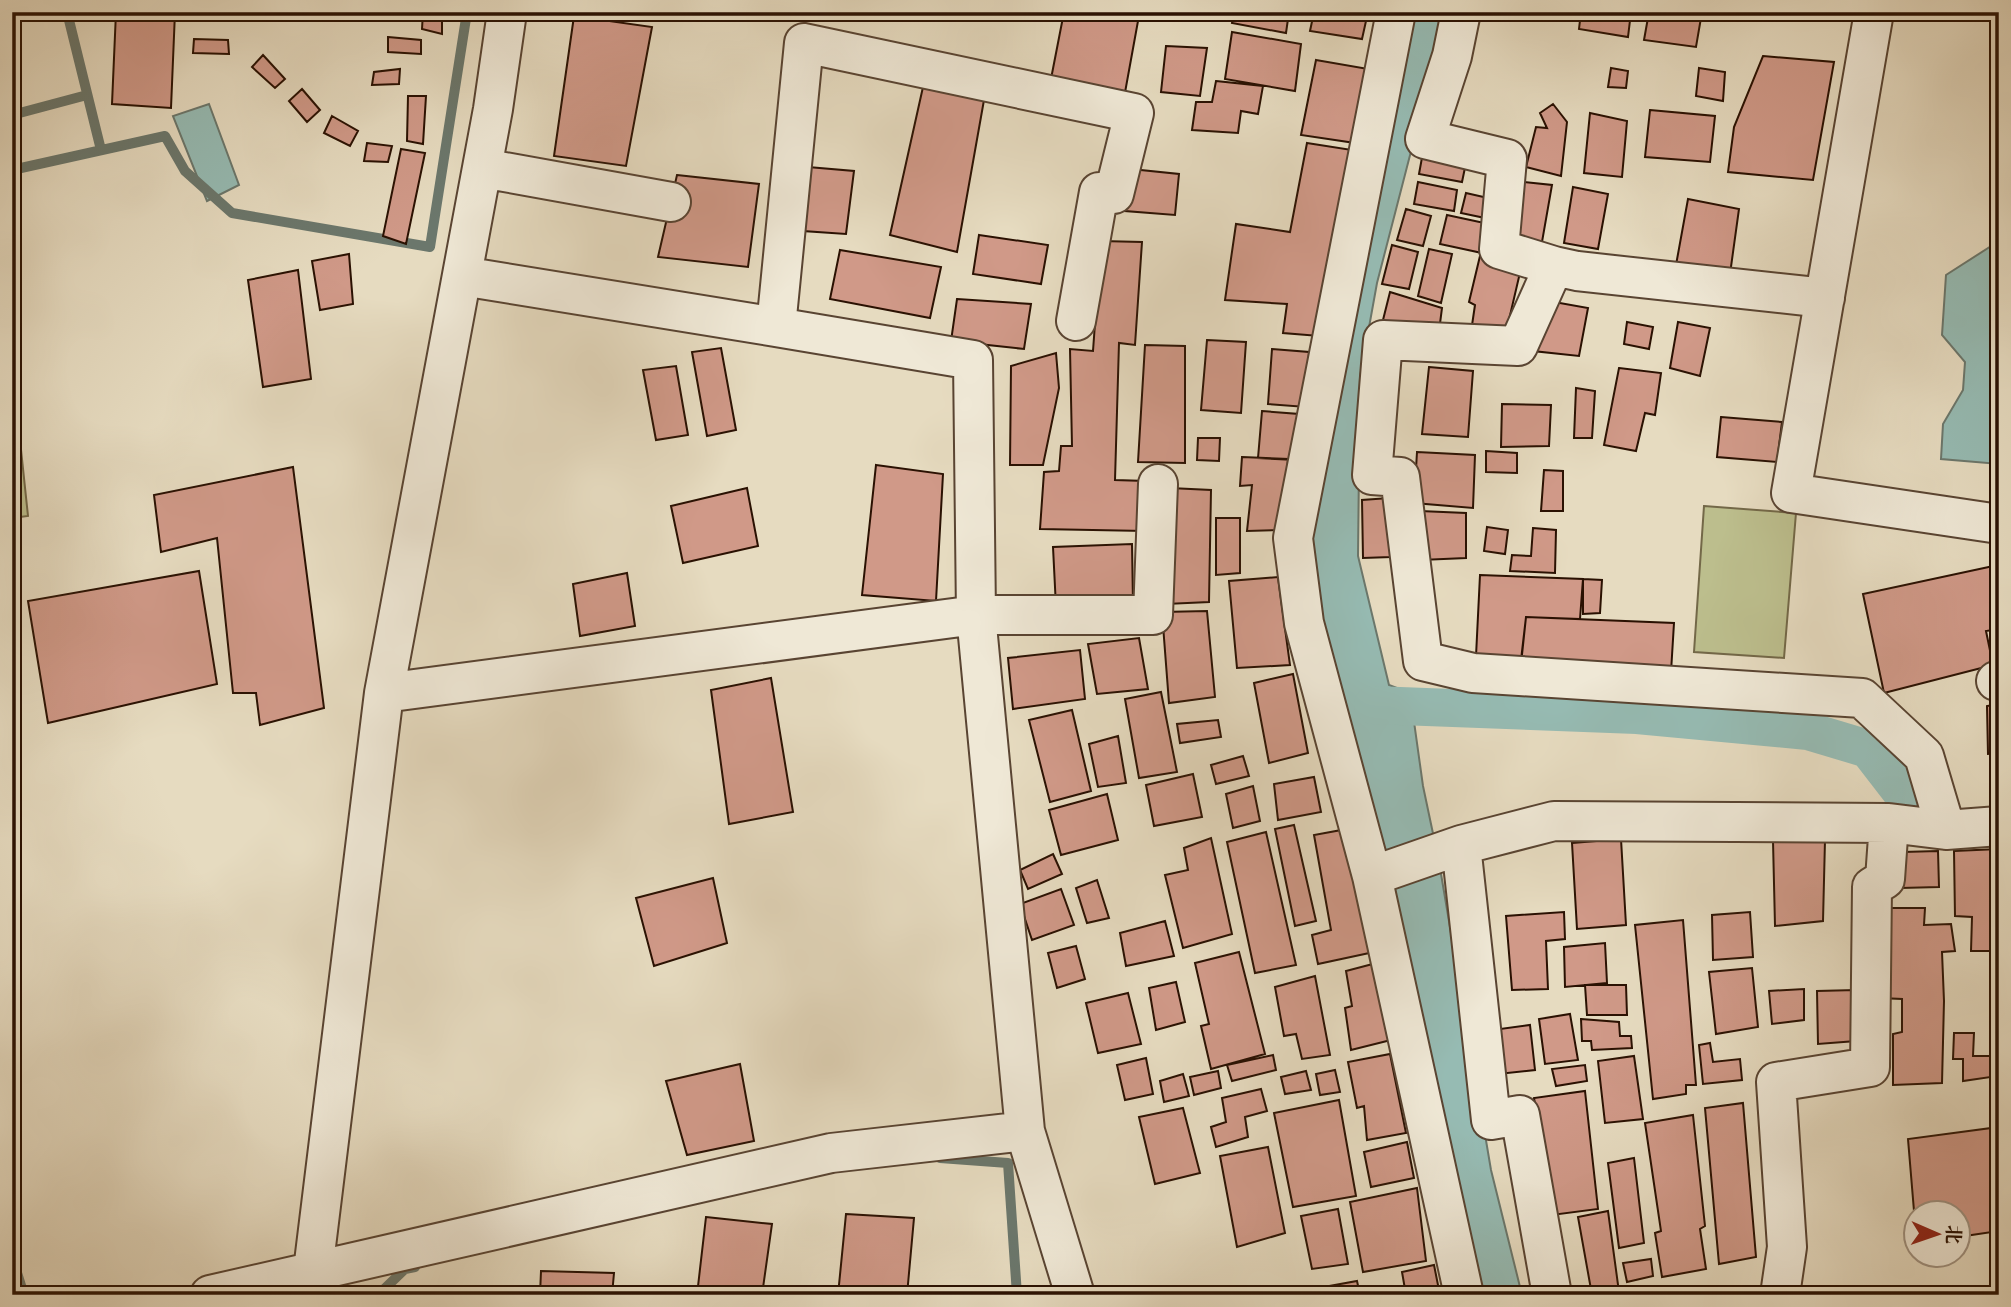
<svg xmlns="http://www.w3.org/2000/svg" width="2011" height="1307" viewBox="0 0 2011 1307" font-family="'IM FELL English','Noto Serif SC',serif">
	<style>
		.green { fill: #bcbe8d; stroke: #736848; stroke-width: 2 }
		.water { fill: #96bbb3; stroke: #6b776c; stroke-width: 2 }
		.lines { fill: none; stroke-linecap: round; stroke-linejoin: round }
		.stream { stroke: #6b776c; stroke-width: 10 }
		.canal { stroke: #96bbb3; stroke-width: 38 }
		.building { fill: #d09988; stroke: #2a1102; stroke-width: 2 }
		.minor-casing { stroke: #594432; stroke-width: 42 }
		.minor { stroke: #efe8d6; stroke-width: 38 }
	</style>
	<rect width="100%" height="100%" fill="#e6dbc0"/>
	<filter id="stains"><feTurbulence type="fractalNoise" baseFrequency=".00286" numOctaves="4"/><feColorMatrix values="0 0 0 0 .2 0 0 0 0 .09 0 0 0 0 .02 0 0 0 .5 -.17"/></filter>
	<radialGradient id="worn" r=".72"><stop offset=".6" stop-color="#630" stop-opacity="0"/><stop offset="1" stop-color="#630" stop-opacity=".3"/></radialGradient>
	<path class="green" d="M12 364 28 516 12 518Z
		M1704 506 1796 513 1784 658 1694 652Z"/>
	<path class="water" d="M1396 12H1447L1377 283 1360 377 1358 556 1389 685 1410 693 1423 786 1439 862 1491 1170 1522 1295H1464L1320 641 1307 472Z
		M209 104 239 185 207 201 173 116Z
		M1999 241V464L1941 459 1943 424 1963 390 1965 362 1942 335 1946 275Z"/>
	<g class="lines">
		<path class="stream" d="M67 12 101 150
			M12 115 87 95
			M12 170 165 136 185 171 232 213 430 247 467 12
			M940 1158 1008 1163 1017 1295
			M12 1257 24 1295
			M378 1295 405 1269 415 1267"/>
		<path class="canal" d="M1373 705 1637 715 1808 731 1868 749 1905 797"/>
	</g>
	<path class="building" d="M116 12H175L171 108 112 104Z
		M423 12H442V34L422 29Z
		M1064 12H1085L1138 21 1124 98 1050 84Z
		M1234 12H1289L1286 33 1232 23Z
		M1314 12H1368L1362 39 1310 31Z
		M1581 12H1631L1628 37 1579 29Z
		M1649 12H1702L1696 47 1644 40Z
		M574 16 652 27 626 166 554 156Z
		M1232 32 1301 44 1295 91 1225 79Z
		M388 37 421 40V54L388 52Z
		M194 39 228 40 229 54 193 53Z
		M1166 46 1207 48 1200 96 1161 92Z
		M263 55 285 79 275 88 252 67Z
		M1763 56 1834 62 1813 180 1728 172 1734 127Z
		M1316 60 1374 70 1362 144 1301 135Z
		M1611 68 1628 71 1626 88 1608 87Z
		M1699 68 1725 72 1723 101 1696 96Z
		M400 69 399 84 372 85 374 72Z
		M1216 81 1263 86 1258 114 1241 111 1238 133 1192 130 1196 102H1212Z
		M923 87 984 100 957 252 890 235Z
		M302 89 320 110 307 122 289 101Z
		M408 96H426L423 144 407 141Z
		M1553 104 1567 122 1561 176 1526 167 1536 127 1547 128 1540 113Z
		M1650 110 1715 116 1710 162 1645 157Z
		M1590 113 1627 121 1622 177 1584 173Z
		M332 116 358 131 350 146 324 133Z
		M367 143 392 146 388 162 364 161Z
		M1307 143 1352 150 1319 336 1283 333 1287 304 1225 300 1236 224 1290 232Z
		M401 149 425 153 406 244 383 236Z
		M1423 152 1467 158 1462 182 1419 174Z
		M808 167 854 171 846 234 803 231Z
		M1131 169 1179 174 1175 215 1125 211Z
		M677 175 759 184 748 267 658 257Z
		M1514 181 1552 185 1542 242 1506 239Z
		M1418 182 1457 190 1454 211 1414 204Z
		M1573 187 1608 194 1598 249 1564 243Z
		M1466 193 1488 198 1485 218 1461 213Z
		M1688 199 1739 209 1730 274 1676 265Z
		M1406 209 1431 216 1423 246 1397 240Z
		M1447 215 1489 224 1482 253 1440 244Z
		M979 235 1048 245 1041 284 973 274Z
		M1101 241 1142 242 1135 345 1119 343 1115 480 1146 481 1145 531 1040 529 1044 472 1059 471 1061 446H1072L1070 349 1093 351Z
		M1392 245 1418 252 1409 289 1382 284Z
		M1429 249 1452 254 1441 303 1418 296Z
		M840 250 941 267 930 318 830 299Z
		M349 254 353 304 320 310 312 261Z
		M1480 256 1522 264 1505 337 1471 332 1475 305 1469 302Z
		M298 270 311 379 263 387 248 280Z
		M1390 292 1442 308 1438 339 1381 328Z
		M957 299 1031 304 1024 349 951 341Z
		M1543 300 1588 308 1579 356 1533 351Z
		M1627 322 1653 327 1649 349 1624 344Z
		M1678 322 1710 328 1700 376 1670 368Z
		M1207 340 1246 342 1241 413 1201 410Z
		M1145 345 1185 346V463L1138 462Z
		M721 348 736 430 707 436 692 352Z
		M1272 349 1309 352 1306 407 1268 404Z
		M1056 353 1059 388 1043 465H1010L1011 366Z
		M676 366 688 435 656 440 643 370Z
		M1429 367 1473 371 1468 437 1422 434Z
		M1619 368 1661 373 1655 415 1645 413 1636 451 1604 445Z
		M1576 388 1595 391 1592 438H1574Z
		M1502 404 1551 405 1549 446 1501 447Z
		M1262 411 1299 414 1295 460 1258 458Z
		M1721 417 1782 422 1777 462 1717 457Z
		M1198 438H1220L1219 461 1197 460Z
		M1486 451 1517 453V473L1486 472Z
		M1417 452 1475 455 1473 508 1414 503Z
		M1242 457 1288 459 1283 530 1247 531 1252 485 1240 486Z
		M876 465 943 474 936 601 862 595Z
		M293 467 324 708 260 725 256 693H233L217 538 161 552 154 495Z
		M1544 470 1563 471V511H1541Z
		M747 488 758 546 683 563 671 506Z
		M1170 488 1211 490 1209 602 1166 604Z
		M1389 498 1391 557 1363 558 1362 500Z
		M1420 511 1466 513V558L1421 560Z
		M1216 518H1240V573L1216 575Z
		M1487 527 1508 530 1505 554 1484 551Z
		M1533 528 1556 530 1555 573 1510 571 1512 555 1531 556Z
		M1132 544 1133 604 1056 607 1053 547Z
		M1998 565 1999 629 1986 631 1993 665 1884 693 1863 594Z
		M199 571 217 684 48 723 28 601Z
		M627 573 635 626 580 636 573 584Z
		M1480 575 1583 579 1580 619 1526 617 1521 660 1476 656Z
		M1278 577 1290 665 1237 668 1229 581Z
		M1583 579 1602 580 1600 613 1583 614Z
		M1207 611 1215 697 1169 703 1162 612Z
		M1526 617 1674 623 1671 672 1521 664Z
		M1139 638 1148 689 1097 694 1088 644Z
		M1080 650 1085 699 1013 709 1008 658Z
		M1293 674 1308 753 1269 763 1254 683Z
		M771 678 793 812 729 824 711 690Z
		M1161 692 1177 772 1139 778 1125 699Z
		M1999 704V753L1988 754 1987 706Z
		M1072 710 1091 791 1050 802 1029 720Z
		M1218 720 1221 737 1180 743 1177 724Z
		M1118 736 1126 783 1098 787 1089 744Z
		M1243 756 1249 776 1216 784 1211 765Z
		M1193 774 1202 817 1154 826 1146 785Z
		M1314 777 1321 812 1278 820 1274 784Z
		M1253 786 1260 821 1233 828 1226 794Z
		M1107 794 1118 840 1061 855 1049 810Z
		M1294 825 1316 921 1295 926 1275 829Z
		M1347 829 1388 949 1318 964 1312 935 1331 930 1314 835Z
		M1266 832 1296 965 1255 973 1227 842Z
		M1211 838 1232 934 1183 948 1165 875 1188 870 1184 848Z
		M1621 839 1626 925 1577 929 1572 843Z
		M1825 840 1823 921 1775 926 1773 841Z
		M1999 849V951H1971L1972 917 1955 916 1954 851Z
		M1938 851 1939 887 1901 888 1903 852Z
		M1053 854 1062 874 1028 889 1020 870Z
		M713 878 727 943 654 966 636 898Z
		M1097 880 1109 918 1087 923 1076 888Z
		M1061 889 1074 925 1032 940 1020 904Z
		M1881 908H1925L1924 925 1951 924 1955 951 1942 952 1944 1001 1942 1083 1893 1085V1034L1902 1032V999L1880 998Z
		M1564 912 1565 939 1546 941 1548 989 1512 990 1506 916Z
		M1750 912 1753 957 1713 960 1712 915Z
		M1683 920 1696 1085H1686V1094L1653 1099 1635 925Z
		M1165 921 1174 956 1126 966 1120 933Z
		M1605 943 1607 983 1565 987 1564 947Z
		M1076 946 1085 979 1057 988 1048 953Z
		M1239 952 1265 1054 1211 1069 1201 1026 1209 1024 1195 963Z
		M1384 961 1399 1038 1351 1050 1345 1008 1352 1006 1346 971Z
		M1752 968 1758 1027 1716 1034 1709 972Z
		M1315 976 1330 1055 1302 1059 1296 1034 1284 1036 1275 987Z
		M1176 982 1185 1022 1156 1030 1149 988Z
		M1585 985H1626L1627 1015H1587Z
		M1804 989V1020L1772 1024 1769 991Z
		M1856 990V1041L1818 1044 1817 991Z
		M1128 993 1141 1044 1098 1053 1086 1003Z
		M1570 1014 1578 1060 1545 1064 1539 1019Z
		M1581 1019 1619 1022 1620 1036H1631L1632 1048 1592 1050 1591 1041H1582Z
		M1530 1025 1535 1070 1489 1075 1485 1031Z
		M1954 1033H1974L1973 1056H1991V1077L1963 1081V1059H1953Z
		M1710 1043 1713 1062 1740 1059 1742 1080 1703 1084 1699 1045Z
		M1390 1054 1406 1133 1367 1140 1364 1106 1357 1108 1348 1062Z
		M1273 1055 1276 1070 1232 1081 1227 1065Z
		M1634 1056 1643 1119 1605 1123 1598 1061Z
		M1146 1058 1153 1094 1125 1100 1117 1065Z
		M740 1064 754 1141 687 1155 666 1081Z
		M1585 1065 1587 1081 1556 1086 1552 1069Z
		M1335 1070 1340 1092 1320 1095 1316 1074Z
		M1218 1071 1221 1088 1194 1095 1190 1077Z
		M1306 1071 1311 1090 1285 1094 1281 1077Z
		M1183 1074 1189 1096 1164 1102 1160 1081Z
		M1261 1089 1267 1111 1245 1117 1248 1137 1216 1147 1211 1127 1226 1122 1222 1098Z
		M1585 1091 1598 1209 1552 1215 1534 1098Z
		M1339 1100 1356 1196 1293 1207 1274 1113Z
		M1743 1103 1756 1257 1719 1264 1705 1108Z
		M1183 1108 1200 1173 1155 1184 1139 1117Z
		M1693 1115 1705 1226 1700 1229 1706 1269 1662 1277 1655 1233 1661 1231 1645 1123Z
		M1999 1127V1231L1958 1237V1212H1916V1235L1908 1139Z
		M1407 1142 1414 1178 1371 1187 1364 1152Z
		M1268 1147 1285 1233 1237 1247 1220 1156Z
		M1634 1158 1644 1243 1619 1248 1608 1163Z
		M1417 1188 1426 1261 1363 1272 1350 1202Z
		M1338 1209 1348 1264 1312 1269 1301 1216Z
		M1608 1211 1619 1292 1592 1295 1578 1217Z
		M846 1214 914 1218 907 1295H838Z
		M706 1217 772 1224 762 1295H697Z
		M1651 1259 1653 1276 1627 1282 1623 1263Z
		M1434 1265 1440 1295H1406L1402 1272Z
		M541 1271 614 1273 612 1295H540Z
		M1357 1281 1360 1295H1308L1307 1290Z"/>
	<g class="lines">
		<defs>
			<path id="minor" d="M1461 12 1452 56 1425 139 1507 159 1499 249 1554 266
				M1874 12 1791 493 1999 524
				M482 168 671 202
				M462 276 776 327 804 43 1134 113 1114 194 1099 192 1076 321
				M1825 298 1577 271 1554 266 1518 346 1383 340 1372 475 1400 477 1423 661 1473 673 1862 698 1924 756 1946 830 1889 823
				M776 327 973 360 976 615 1025 1131 1075 1295
				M1996 681 1999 680
				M384 693 976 615H1153L1158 484
				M1946 830 1999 826
				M1461 845 1372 876 1464 1295
				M1372 876 1304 623 1293 538 1396 12
				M210 1295 831 1153 1025 1131
				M310 1295 384 693 493 109 507 12
				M1552 1295 1520 1115 1491 1120 1461 845 1554 821 1889 823 1885 879 1872 887 1870 1067 1776 1082 1787 1247 1780 1295"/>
		</defs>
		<use href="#minor" class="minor-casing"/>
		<use href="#minor" class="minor"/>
	</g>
	<rect width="2011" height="1307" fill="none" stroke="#e6dbc0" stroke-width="42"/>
	<rect x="14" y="14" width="1983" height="1279" fill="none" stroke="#2a1102" stroke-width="3.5"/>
	<rect x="21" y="21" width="1969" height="1265" fill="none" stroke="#2a1102" stroke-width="2"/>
	<g transform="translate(1937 1234) rotate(92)"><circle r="33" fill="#efe8d6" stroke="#a09281" stroke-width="2"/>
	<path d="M0-5L12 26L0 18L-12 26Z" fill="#8f2418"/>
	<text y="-10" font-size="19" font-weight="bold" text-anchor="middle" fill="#2a1102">北</text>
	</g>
	<rect width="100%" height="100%" filter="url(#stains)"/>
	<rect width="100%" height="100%" fill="url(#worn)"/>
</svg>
